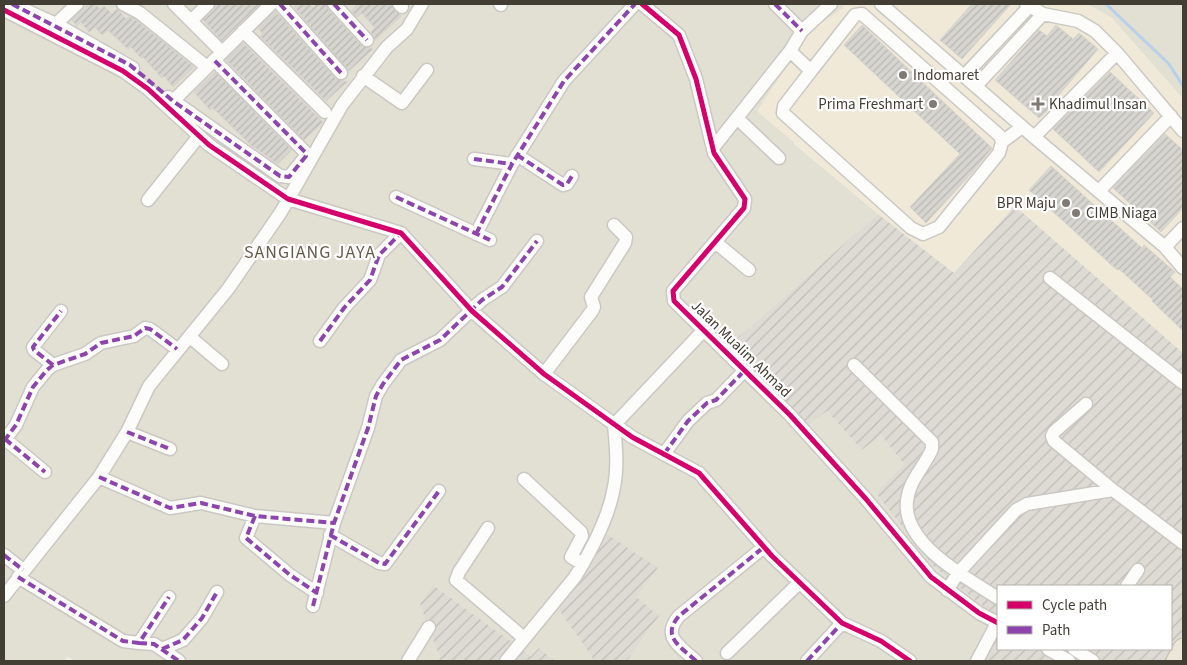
<svg xmlns="http://www.w3.org/2000/svg" width="1187" height="665" viewBox="0 0 1187 665" font-family="'Source Sans 3',sans-serif">
	<style>
		.residential { fill: #e2dfd3 }
		.commercial { fill: #f1e9d8 }
		.industrial { fill: url(#industrial-furrows) }
		.lines { fill: none; stroke-linecap: round; stroke-linejoin: round }
		.stream { stroke: #b6d1ec; stroke-width: 3 }
		.building { fill: url(#building-hatch); stroke: #d6d3cc }
		.minor-casing { stroke: #cac8c2; stroke-width: 15 }
		.highway-casing { stroke: #c6bca1; stroke-width: 21 }
		.minor { stroke: #fcfcfb; stroke-width: 12 }
		.highway { stroke: #ebe6d7; stroke-width: 19 }
		.quiet { stroke: #8e44ad; stroke-width: 4; stroke-dasharray: 8 4; stroke-linecap: butt }
		.cycleway-casing { stroke: #fff; stroke-width: 8 }
		.cycleway { stroke: #d6006c; stroke-width: 5 }
		.poi-dot { fill: #7f7b72; stroke: #fff; stroke-width: 2 }
		.labels { text-anchor: middle; dominant-baseline: central; stroke-width: 4.5; stroke-linejoin: round; paint-order: stroke }
		.poi-label { font-size: 15px; fill: #433e33; stroke: #fff; text-anchor: start }
		.street-label { font-size: 15px; fill: #433e33; stroke: #fff }
		.quarter-label { font-size: 18px; letter-spacing: 1px; fill: #655d4a; stroke: #fff }
	</style>
	<defs>
		<pattern id="industrial-furrows" width="10" height="10" patternUnits="userSpaceOnUse" patternTransform="scale(1.25)"><rect width="10" height="10" fill="#dedbd4"/><path d="M-1 1l2-2M0 10L10 0M9 11l2-2" fill="none" stroke="#c0bdb6"/></pattern>
		<pattern id="building-hatch" width="6" height="6" patternUnits="userSpaceOnUse" patternTransform="scale(1.25)"><rect width="6" height="6" fill="#d7d5cf"/><path d="M-1 1l2-2M0 6l6-6M5 7l2-2" fill="none" stroke="#bab8b2"/></pattern>
	</defs>
	<rect width="100%" height="100%" fill="#eeece6"/>
	<path class="residential" d="M4 4H845L842 9 811 30 794 144 878 214 726 348 827 411 862 450 881 435 904 464 876 493 932 565 998 618V633L984 661H627L659 616 571 573 550 597 594 658 590 661H555L539 648 531 656 433 585 421 604 440 658 438 661H75L68 657 63 661H4Z
		M1087 4H1183V99L1112 18Z"/>
	<path class="commercial" d="M845 4H1087L1112 18 1183 99V353L1015 206 954 273 878 214 757 111 811 30 842 9Z"/>
	<path class="industrial" d="M1015 206 1183 353V372L1179 378 1183 381V661H984L998 633V649H1171V586H998V618L932 565 876 493 904 464 881 435 862 450 827 411 806 426 726 348 878 214 954 273Z
		M596 527 658 568 636 597 659 616 627 661H590L593 658 550 597 571 573Z
		M433 585 531 656 539 648 555 661H438L440 658 420 604Z"/>
	<g class="lines">
		<path class="stream" d="M1106 4 1169 64 1183 86"/>
	</g>
	<path class="building" d="M88 4H95L100 9 104 6 112 14 117 9 126 19 129 17 136 20 194 67 173 87 164 76 162 78 143 57 141 58 131 47 128 49 108 30 102 35 95 27 89 32 81 22 77 26 72 20Z
		M216 4H260L222 41 203 20 214 10Z
		M298 4H309L313 8 317 4H326L328 9 361 45 373 49 349 71 294 7Z
		M354 4H390L401 16 375 40 371 32 375 28 362 13 357 17 351 11 356 6Z
		M972 4H1011L962 59 940 40Z
		M275 11 335 78 347 82 326 101 260 36 263 34 258 28Z
		M862 25 992 148 970 175 926 223 910 207 960 154 844 45Z
		M1056 25 1073 39 1079 33 1098 49 1057 97 1060 99 1039 118 995 80 1039 30 1047 36Z
		M243 43 323 122 304 140 226 60Z
		M215 72 292 150 278 164 251 145 213 108 210 110 194 92Z
		M1110 72 1154 113 1099 172 1053 129Z
		M1165 134 1183 150V208L1161 232 1113 188Z
		M1051 166 1142 248 1144 245 1175 272 1170 277 1183 289V331L1152 301 1153 300 1119 269 1117 270 1029 190Z"/>
	<g class="lines">
		<defs>
			<path id="minor" d="M12 4 56 24 133 68
				M123 4 140 13 207 67
				M174 4 222 52
				M280 4 341 73
				M334 4 367 40
				M399 4 402 7
				M500 4 501 5
				M642 4 679 35 696 79 714 153 745 199 744 208 673 291 674 301 790 415 866 499 931 577 979 613 998 623
				M775 4 802 31
				M881 4 1034 137 1165 247 1183 268
				M1026 4 1043 14 1078 21 1095 31 1117 53 1183 131
				M4 10 123 71 148 89 209 145 288 199 401 233 472 311 544 374 632 437 699 473 772 556 842 623 881 641 910 661
				M191 21 208 4
				M56 24 77 4
				M243 31 325 112
				M790 51 811 71 855 15 862 14 1000 136 1002 142 999 153 939 227 923 234 911 228 783 113 784 106 811 71
				M363 76 402 103 427 70
				M964 76 1029 7
				M976 86 1043 14
				M168 97 280 176 289 177 306 156 305 152 214 60
				M173 101 271 4
				M737 118 779 158
				M1034 137 1117 53
				M1002 142 1022 127
				M713 148 790 51 802 31 831 4
				M517 155 563 185 567 184 572 176
				M474 159 512 164
				M1099 191 1171 116
				M396 197 490 240
				M148 200 199 136
				M476 234 512 164 564 81 635 4
				M715 242 749 270
				M1165 247 1183 228
				M1050 278 1183 383
				M190 337 222 364
				M320 341 344 308 370 280 379 255 401 233
				M53 365 34 350 33 347 61 311
				M854 365 932 442V449C925 466 909 480 907 501 902 544 967 578 998 598
				M544 374 592 311 594 307 591 297 625 243 626 237 614 225
				M1086 404 1054 432 1052 436 1054 441 1113 490 1183 543
				M614 425 703 331
				M127 432 170 449
				M5 439 45 472
				M4 441 16 425 33 387 47 370 53 365 85 354 101 343 134 336 145 328 150 329 177 349
				M664 454 688 421 707 403 716 400 745 370
				M99 477 170 508 201 503 255 516 334 523
				M524 479 581 532 582 536 571 557 583 564
				M255 516 246 538 290 575 317 593
				M488 528 459 572 456 580 524 638
				M330 535 379 563 385 564 439 491
				M4 555 23 570
				M18 577 123 641 139 643 169 597
				M1127 586 1138 570
				M947 590 959 572 1016 510 1027 504 1113 490
				M4 596 99 477 127 432 149 386 228 289 281 212 342 105 387 47 407 29 422 4
				M313 606 334 523 368 428 376 396 383 384 401 360 440 340 482 300 502 287 537 241
				M139 643 154 644 179 661
				M162 649 183 640 202 618 217 592
				M1048 649 1069 661
				M1074 649 1093 661
				M727 653 799 583
				M408 661 429 627
				M506 661 575 577C591 551 609 517 614 487 618 467 616 445 614 425
				M696 661C680 646 661 637 679 616L764 547
				M807 661 842 623
				M977 661 997 623"/>
			<path id="highway" d="M1176 661 1183 648"/>
		</defs>
		<use href="#minor" class="minor-casing"/>
		<use href="#highway" class="highway-casing"/>
		<use href="#minor" class="minor"/>
		<use href="#highway" class="highway"/>
		<path class="quiet" d="M12 4 130 65 173 101 280 176 289 177 306 156 305 152 214 60
			M280 4 341 73
			M334 4 367 40
			M775 4 802 31
			M517 155 563 185 567 184 572 176
			M474 159 512 164
			M396 197 490 240
			M476 234 512 164 564 81 635 4
			M320 341 344 308 370 280 379 255 401 233
			M53 365 34 350 33 347 61 311
			M127 432 170 449
			M5 439 45 472
			M4 441 16 425 33 387 47 370 53 365 85 354 101 343 134 336 145 328 150 329 177 349
			M664 454 688 421 707 403 716 400 745 370
			M99 477 170 508 201 503 255 516 334 523
			M255 516 246 538 290 575 317 593
			M330 535 379 563 385 564 439 491
			M4 555 23 570
			M18 577 123 641 139 643 169 597
			M313 606 334 523 368 428 376 396 383 384 401 360 440 340 482 300 502 287 537 241
			M139 643 154 644 179 661
			M162 649 183 640 202 618 217 592
			M696 661C680 646 661 637 679 616L764 547
			M807 661 842 623"/>
		<defs>
			<path id="cycleway" d="M642 4 679 35 696 79 714 153 745 199 744 208 673 291 674 301 790 415 866 499 931 577 979 613 998 623
				M4 10 123 71 148 89 209 145 288 199 401 233 472 311 544 374 632 437 699 473 772 556 842 623 881 641 910 661"/>
		</defs>
		<use href="#cycleway" class="cycleway-casing"/>
		<use href="#cycleway" class="cycleway"/>
	</g>
	<g class="poi-dot">
		<circle cx="903" cy="75" r="5"/>
		<circle cx="933" cy="104" r="5"/>
		<path d="M1035.5 96.5h5v5h5v5h-5v5h-5v-5h-5v-5h5z"/>
		<circle cx="1066" cy="203" r="5"/>
		<circle cx="1076" cy="213" r="5"/>
	</g>
	<g class="labels">
		<g class="poi-label">
			<text x="913" y="75">Indomaret</text>
			<text x="923" y="104" text-anchor="end">Prima Freshmart</text>
			<text x="1049" y="104">Khadimul Insan</text>
			<text x="1056" y="203" text-anchor="end">BPR Maju</text>
			<text x="1086" y="213">CIMB Niaga</text>
		</g>
		<g class="street-label">
			<text transform="translate(741 349) rotate(44)">Jalan Mualim Ahmad</text>
		</g>
		<g class="quarter-label">
			<text x="310" y="252">SANGIANG JAYA</text>
		</g>
	</g>
	<rect width="1187" height="665" fill="none" stroke="#433e33" stroke-width="10"/>
	<rect x="997" y="585" width="175" height="65" fill="#ffffff" stroke="#b4b2ad"/>
	<rect x="1007" y="601" width="25" height="8" fill="#d6006c" stroke="#b4b2ad"/>
	<text x="1042" y="610" font-size="15" fill="#433e33">Cycle path</text>
	<rect x="1007" y="626" width="25" height="8" fill="#8e44ad" stroke="#b4b2ad"/>
	<text x="1042" y="635" font-size="15" fill="#433e33">Path</text>
</svg>
